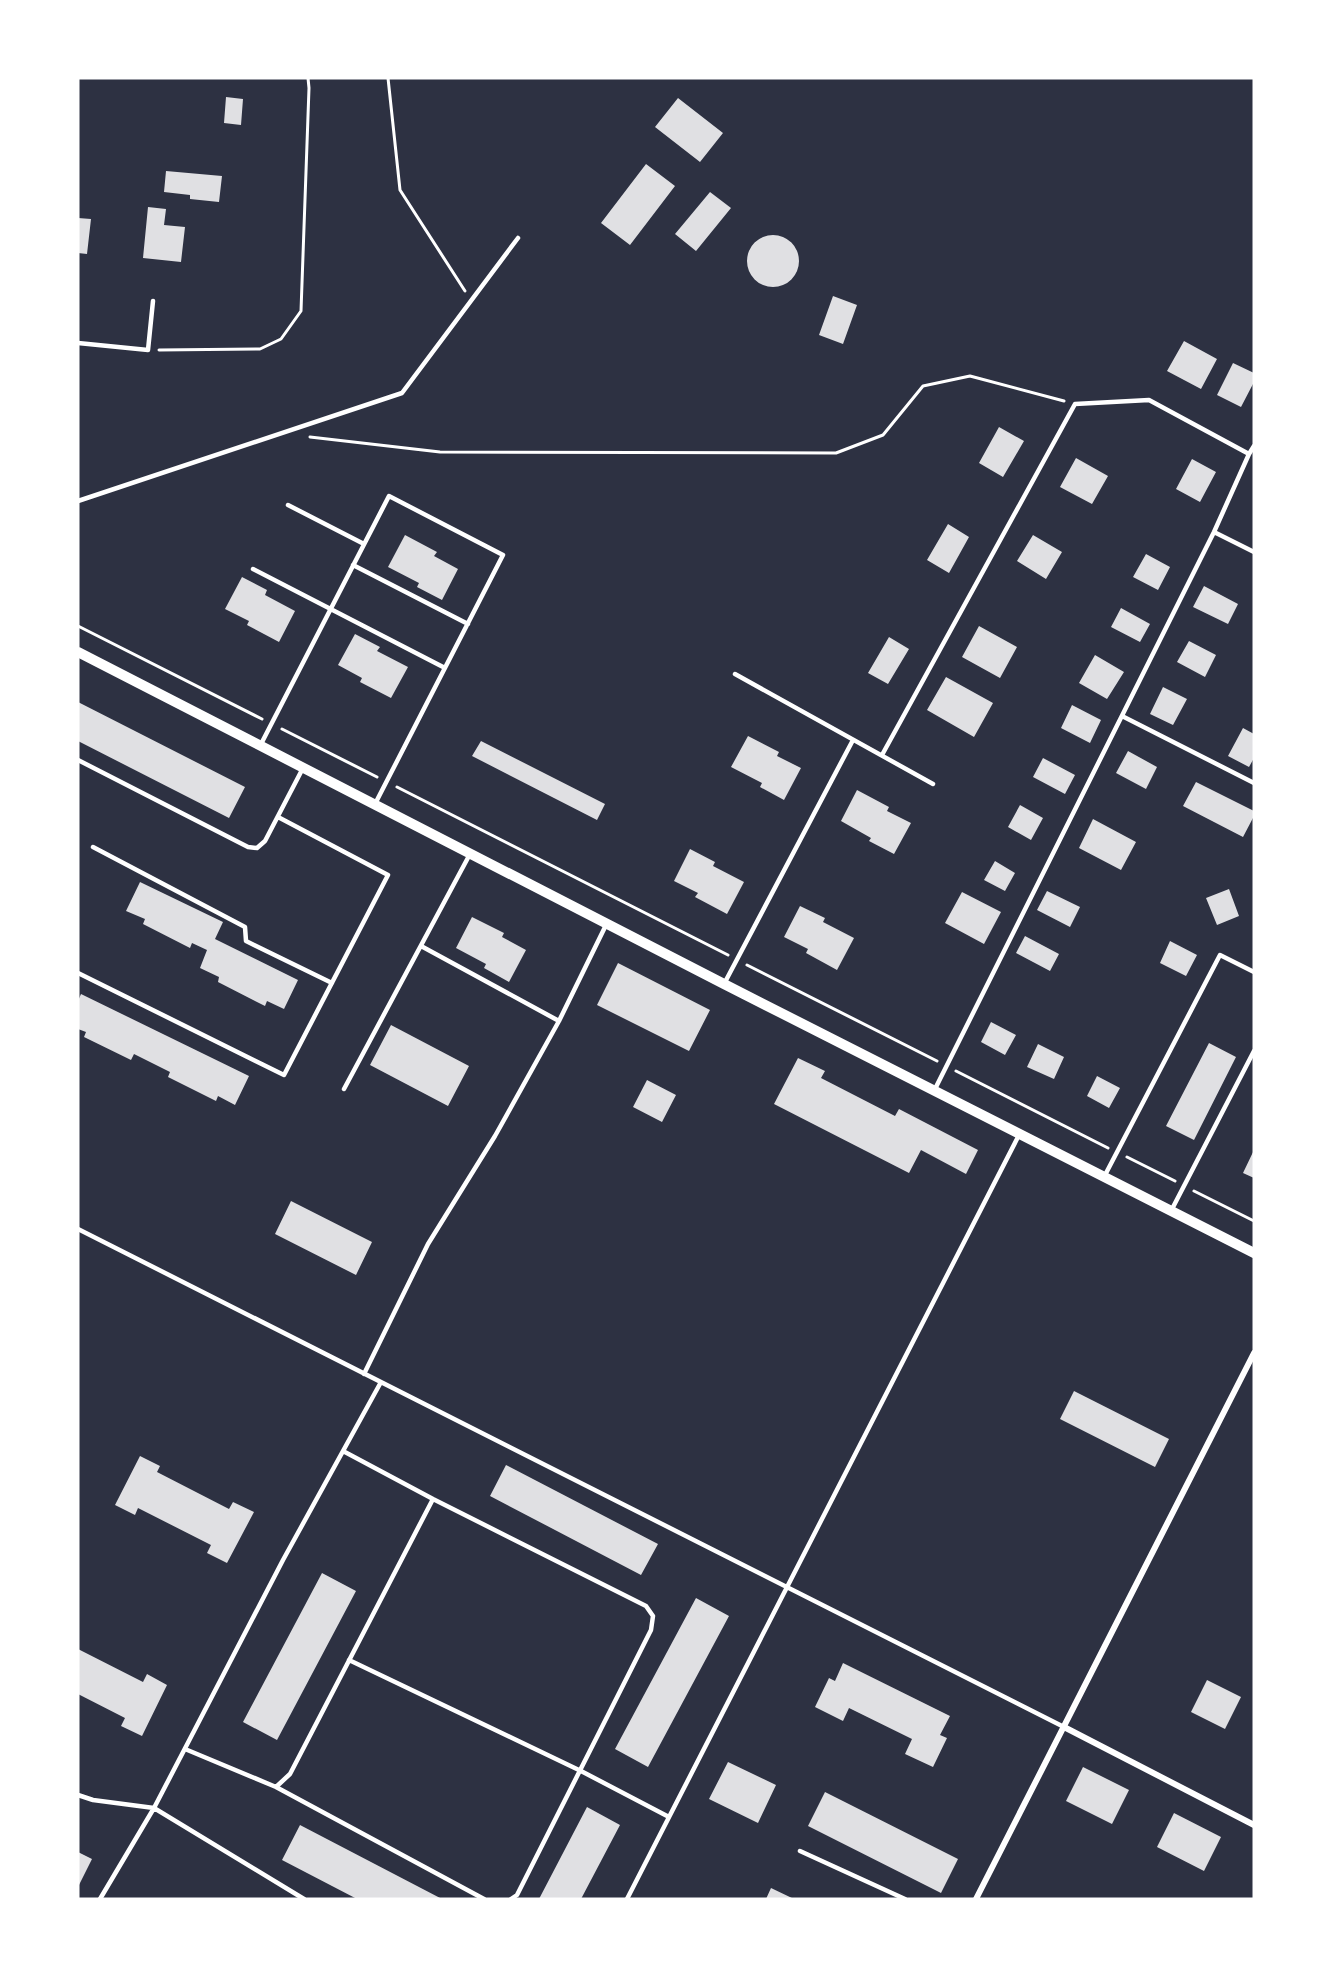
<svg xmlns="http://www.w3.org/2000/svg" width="1332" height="1977" viewBox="0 0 1332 1977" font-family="'Fira Sans',sans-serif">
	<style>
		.building { fill: #e0e0e3 }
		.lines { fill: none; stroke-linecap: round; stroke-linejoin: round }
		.path { stroke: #fff; stroke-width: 3 }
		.service { stroke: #fff; stroke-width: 4.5 }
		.minor { stroke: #fff; stroke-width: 6 }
		.tertiary { stroke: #fff; stroke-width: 10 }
	</style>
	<rect width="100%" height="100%" fill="#2d3142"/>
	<path class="building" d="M226 97 243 99 241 125 224 123Z
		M678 98 723 133 700 162 655 127Z
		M646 164 675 186 630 245 601 223Z
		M166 171 222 176 219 202 190 199V195L164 192Z
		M710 192 731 208 696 251 675 234Z
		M148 207 166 209 164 225 185 227 181 262 143 258Z
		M78 218 91 219 87 254 78 253Z
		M747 261a26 26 0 1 1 52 0a26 26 0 1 1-52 0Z
		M833 296 857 305 843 344 819 335Z
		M1184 341 1217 359 1201 389 1167 371Z
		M1233 363 1254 373V382L1241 407 1217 395Z
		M999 427 1024 441 1003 477 979 463Z
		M1076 458 1108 476 1092 504 1060 487Z
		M1192 459 1216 472 1200 502 1176 489Z
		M948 524 969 537 949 573 927 560Z
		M405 535 437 552 434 556 458 569 442 600 417 587 419 583 388 567Z
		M1033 535 1062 552 1046 579 1017 561Z
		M1146 554 1170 567 1158 590 1133 577Z
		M242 577 267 590 265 595 295 611 279 642 247 625 249 621 225 609Z
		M1204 586 1238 604 1228 624 1193 607Z
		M1121 608 1150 624 1140 642 1111 627Z
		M979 626 1017 647 1000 678 962 657Z
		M355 634 380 647 377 651 408 667 391 698 360 682 362 678 338 665Z
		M889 637 909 649 888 684 868 673Z
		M1189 641 1216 655 1205 677 1177 662Z
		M1095 655 1124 672 1107 699 1079 683Z
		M946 677 993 703 974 737 927 710Z
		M1163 687 1187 699 1173 725 1150 714Z
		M78 702 245 787 229 818 78 741Z
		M1072 705 1101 720 1090 743 1061 728Z
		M1243 728 1254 734V758L1249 767 1228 756Z
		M748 736 779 752 777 756 801 768 784 800 760 787 762 783 731 767Z
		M481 741 605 804 597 820 472 756Z
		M1128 751 1157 767 1146 789 1116 773Z
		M1043 758 1075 775 1065 794 1033 777Z
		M1196 782 1254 811V816L1243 837 1183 806Z
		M857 790 889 807 887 811 911 823 894 854 869 841 871 838 841 821Z
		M1020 805 1043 818 1031 840 1008 827Z
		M1093 819 1136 842 1121 870 1079 848Z
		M690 849 715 862 713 866 744 882 727 914 695 897 698 893 674 881Z
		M995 861 1015 873 1005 891 984 880Z
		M140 882 223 922 215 939 298 980 284 1009 267 1001 265 1006 218 982 219 977 200 968 207 950 192 943 190 948 143 924 145 919 126 911Z
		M1229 889 1239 916 1217 925 1206 898Z
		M1047 891 1080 907 1070 927 1037 910Z
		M962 892 1001 912 984 944 945 923Z
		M800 906 825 918 823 922 854 938 837 970 806 953 808 949 784 937Z
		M472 917 504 933 502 937 526 950 509 982 484 968 486 964 456 948Z
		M1025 936 1059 954 1050 971 1016 953Z
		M1170 941 1197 955 1186 976 1160 963Z
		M618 963 710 1010 689 1051 597 1005Z
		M81 994 249 1076 235 1105 218 1096 216 1101 168 1077 170 1072 134 1054 131 1060 84 1037 86 1032 78 1029V1001Z
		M991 1022 1016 1035 1005 1055 981 1042Z
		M391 1025 469 1066 448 1106 370 1065Z
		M1209 1043 1236 1057 1194 1140 1166 1126Z
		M1038 1044 1064 1057 1054 1079 1027 1067Z
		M798 1058 825 1071 821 1078 895 1116 899 1109 978 1150 966 1174 921 1150 909 1173 774 1104Z
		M1097 1076 1120 1088 1109 1108 1087 1096Z
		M647 1080 676 1095 662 1122 633 1107Z
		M1254 1150V1178L1243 1173Z
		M291 1201 372 1242 356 1275 275 1234Z
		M1074 1391 1169 1439 1155 1467 1060 1419Z
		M140 1456 160 1466 157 1472 229 1509 233 1502 254 1512 227 1563 207 1553 211 1545 138 1508 135 1515 115 1505Z
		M506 1465 658 1544 641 1575 490 1496Z
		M322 1573 356 1591 277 1740 243 1722Z
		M696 1598 729 1616 648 1767 615 1749Z
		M78 1649 143 1682 147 1674 167 1685 142 1736 121 1726 125 1718 78 1694Z
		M843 1663 950 1716 940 1735 947 1738 933 1767 905 1754 912 1739 849 1708 843 1721 815 1707 829 1678 835 1681Z
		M1207 1680 1241 1697 1225 1729 1191 1712Z
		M728 1762 776 1785 758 1823 709 1799Z
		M1083 1767 1129 1790 1112 1824 1066 1801Z
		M825 1792 958 1859 941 1893 808 1826Z
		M587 1807 620 1825 581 1899H539Z
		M1174 1813 1221 1837 1204 1871 1157 1847Z
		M300 1825 442 1899H357L282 1860Z
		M78 1852 92 1859 78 1887Z
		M771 1888 794 1899H766Z"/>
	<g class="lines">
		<path class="path" d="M388 78 400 190 465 291
			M159 350 260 349 281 339 301 311 309 88 308 78
			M310 437 440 452 836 453 883 435 923 386 970 376 1064 401
			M78 626 262 719
			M282 729 377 777
			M397 787 728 955
			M747 965 937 1061
			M956 1071 1108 1148
			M1127 1157 1175 1181
			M1194 1191 1254 1221"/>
		<path class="service" d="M78 343 148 350 153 301
			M78 501 402 393 518 238
			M288 505 364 544
			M1214 532 1254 552
			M353 565 468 624
			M253 569 445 668
			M735 674 933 784
			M1122 716 1254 783
			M260 746 389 496 503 555 375 804
			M882 755 1075 404 1149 400 1249 454
			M78 760 248 847 257 848 265 841 303 768
			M93 847 245 927 246 941 332 983
			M421 946 559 1021
			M78 973 284 1075 388 875 278 817
			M724 984 853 740
			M344 1089 470 854
			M934 1091 1214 532 1249 454 1254 446
			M1104 1177 1220 955 1254 972
			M1171 1211 1254 1051
			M78 1229 1064 1727
			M364 1374 428 1244 495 1136 559 1021 606 925
			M343 1451 433 1499 646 1606 653 1616 651 1630 517 1895 511 1899
			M349 1660 581 1771 669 1817
			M185 1749 276 1787 290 1774 433 1499
			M276 1787 484 1899
			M78 1795 93 1800 154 1808 304 1899
			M800 1851 905 1899
			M100 1899 154 1808 283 1560 381 1382
			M627 1899 1019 1135"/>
		<path class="minor" d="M1064 1727 1254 1825
			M976 1899 1254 1353"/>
		<path class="tertiary" d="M78 652 724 984 1254 1253"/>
	</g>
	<rect width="1332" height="1977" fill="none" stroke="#ffffff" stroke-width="159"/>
</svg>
